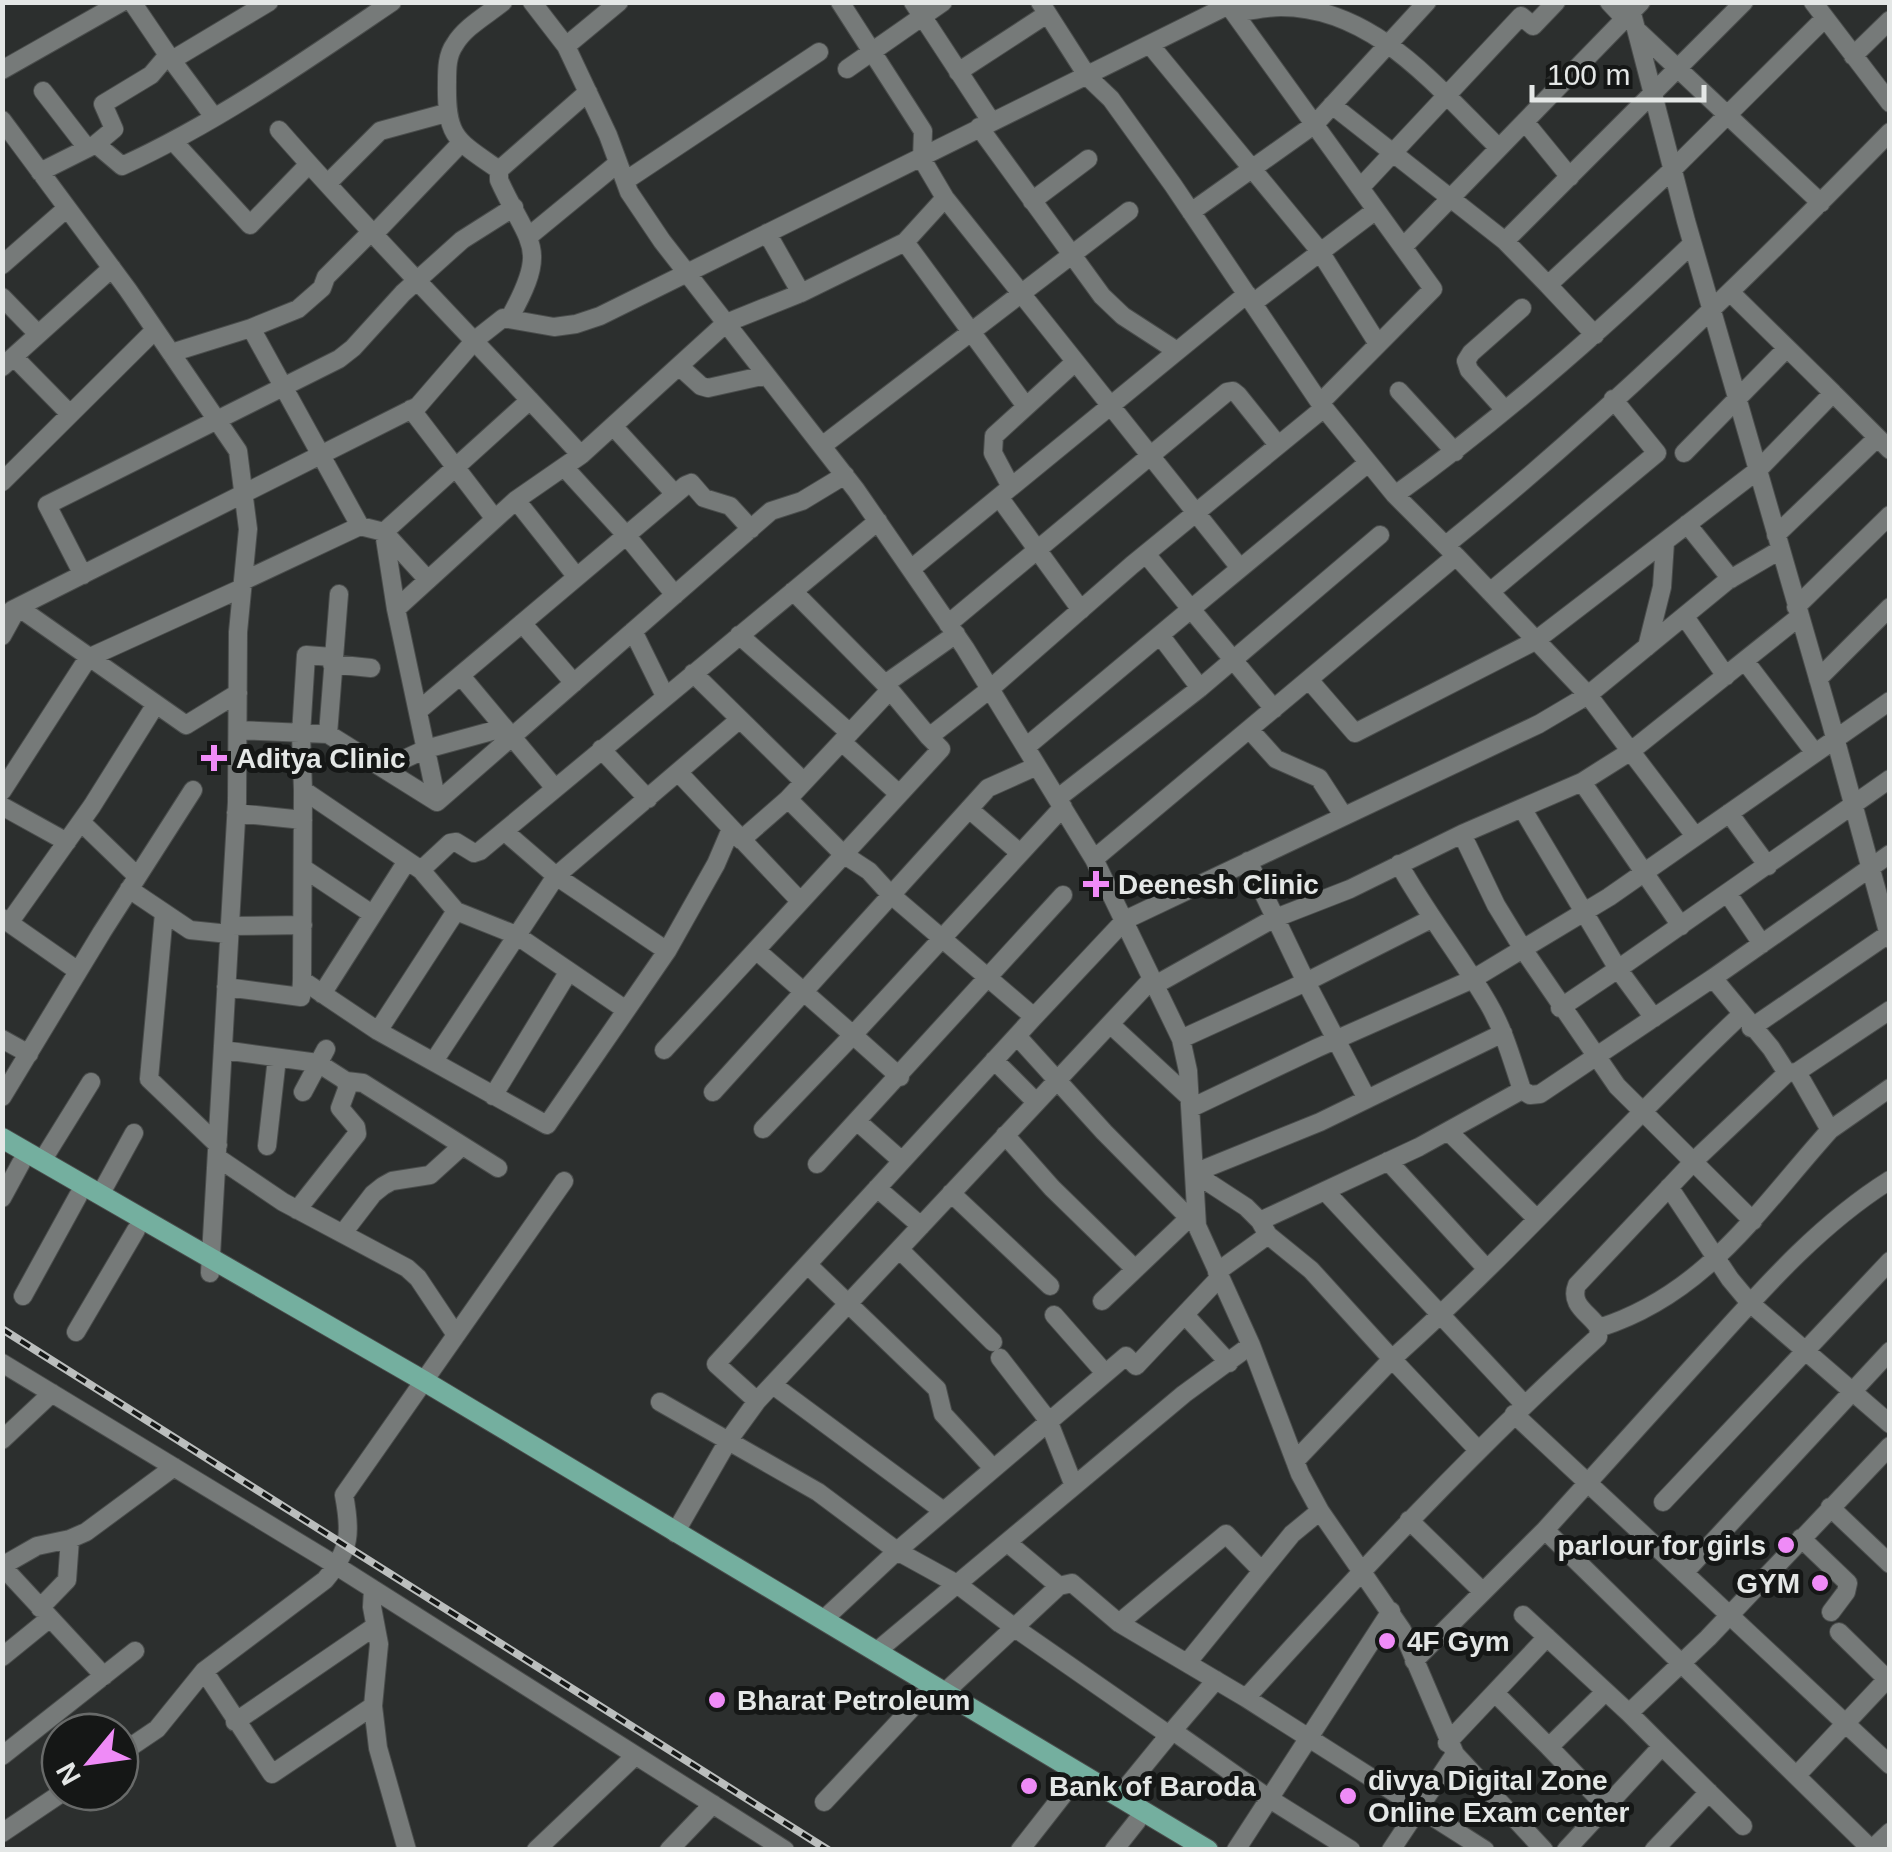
<svg xmlns="http://www.w3.org/2000/svg" width="1892" height="1852" viewBox="0 0 1892 1852" font-family="Arial,sans-serif">
	<style>
		.lines { fill: none; stroke-linecap: round; stroke-linejoin: round }
		.minor-casing { stroke: #4a4d4c; stroke-width: 20 }
		.major-casing { stroke: #4a4d4c; stroke-width: 22 }
		.minor { stroke: #767a79; stroke-width: 18 }
		.major { stroke: #74af9f; stroke-width: 20 }
		.rail-casing { stroke: #bbbebd; stroke-width: 8 }
		.rail { stroke: #151716; stroke-width: 4; stroke-dasharray: 11; stroke-linecap: butt }
		.poi-dot { fill: #ef8bf7; stroke: #151716; stroke-width: 4 }
		.labels { text-anchor: middle; dominant-baseline: central; stroke-width: 10; stroke-linejoin: round; paint-order: stroke }
		.poi-label { font-size: 28px; font-weight: bold; fill: #e4e7e6; stroke: #151716; text-anchor: start }
	</style>
	<rect width="100%" height="100%" fill="#2c2f2e"/>
	<g class="lines">
		<defs>
			<path id="minor" d="M532 2 566 46 608 135 629 192 662 241 856 490 965 648 1094 859 1181 1039 1188 1071 1197 1226 1251 1345 1300 1474 1320 1511 1402 1630 1455 1754 1391 1850
				M913 2 991 121
				M1040 2 1088 77 1111 99 1173 185 1320 403 1395 495 1456 556 1094 859
				M1609 2 1625 19
				M1629 2 1686 221 1831 723 1890 939
				M1813 2 1890 103
				M1229 6 1433 289 1320 403
				M1234 13C1250 11 1266 7 1281 7 1375 7 1438 89 1499 148
				M1639 32 1821 203
				M566 46 619 2
				M1151 46 1319 250 1378 344
				M168 55 214 117
				M1853 56 1890 20
				M172 60 269 2
				M847 69 943 2
				M2 70 122 2
				M958 72 1047 14
				M43 91 87 148
				M1332 105 1505 241
				M2 120 128 290 238 451 248 529 238 632 237 802 210 1273
				M1525 122 1570 177
				M979 127 1102 296 1123 316 1177 351
				M279 130C376 241 481 346 581 455L726 323 801 293 905 242 945 198 922 159 923 131 840 2
				M173 141 250 225 309 164
				M96 144 114 129 103 104 151 75 168 55 132 2
				M499 170C456 140 446 138 447 82 447 69 447 55 455 44 465 27 487 15 503 2
				M40 172 96 144 122 166C218 122 305 61 392 2
				M625 181 819 52
				M328 183 380 131 446 113
				M1360 188 1521 16 1533 26 1556 2
				M945 198 1240 568
				M1032 201 1088 159
				M1191 212 1315 124 1427 2
				M375 233 461 143
				M767 233 801 293
				M528 237 618 163
				M905 242 1025 405
				M1403 247 1641 2
				M2 265 67 208
				M1548 285 1505 241 1744 2
				M1730 292 1833 393
				M2 297 38 334
				M1253 303 1376 210
				M510 317C550 245 529 246 499 180V170L588 92
				M1595 335 1548 285 1673 169 1824 19
				M171 353 251 328
				M14 357 69 413
				M679 366 701 386 708 388 766 375
				M2 367 112 268
				M1399 391 1455 452
				M411 409 495 519
				M1505 410 1469 370 1466 361 1471 353 1522 308
				M613 426 675 494
				M822 446 1129 211
				M1684 453 1787 348
				M564 467 626 535 675 595
				M2 482 155 330
				M1011 487 993 453 994 436 1075 362
				M1395 495C1501 419 1598 334 1692 244
				M999 497 1081 610
				M516 500 576 576
				M1687 524 1731 579
				M360 526 251 328 298 309 322 288 326 277 373 230
				M1776 535 1877 438
				M1446 545C1603 419 1748 277 1890 132
				M1146 554 1191 609 1368 463
				M1456 556 1588 695 1727 581 1780 550
				M911 569 1247 294
				M83 575 47 505 339 359 353 348 403 293 462 240 514 207
				M243 581 360 526 384 532 428 580
				M793 591 885 684
				M1490 592 1657 453 1613 399
				M1796 607 1890 515
				M396 609 384 532 530 400
				M12 610 18 607 186 725 238 693
				M1685 617 1726 676
				M522 623 574 683
				M948 624 1227 392 1233 391 1238 395 1278 445
				M633 631 665 696
				M739 635 850 733
				M1160 635 1200 688
				M2 636 18 607 418 406 475 340 503 318 554 327 576 324 600 316 1235 2
				M1647 647 1662 587 1665 542
				M1745 661 1815 753
				M332 664 371 668
				M693 673 804 782
				M461 676 554 787
				M1818 679 1890 607
				M1310 681 1355 733 1535 641 1758 470 1833 393 1890 450
				M890 690 929 737
				M418 711 686 485 691 483 704 498 730 506 751 529
				M238 730 328 734 437 802 396 609 516 500 581 455
				M1250 730 1276 759 1319 778 1343 815
				M328 734 339 594
				M842 742 899 794
				M1026 747 1191 609 1274 709
				M601 749 648 799
				M385 768 426 749 503 728
				M678 772 800 901
				M1582 782 1681 926
				M303 790 301 734 306 655 332 657
				M2 791 88 658 242 588
				M1058 798 1200 688 1380 535
				M788 799 890 690 885 684 956 634
				M437 802 771 511 802 501 845 475
				M2 806 67 842
				M1522 808 1618 969 1560 1008
				M969 809 1020 853
				M236 813 303 820
				M1729 813 1768 866
				M81 822 137 876
				M504 831 556 876 740 719
				M1462 834 1496 905 1523 949 1617 1086 1753 1221
				M1248 861 1306 982 1367 1099
				M1399 864C1426 913 1460 955 1488 1003 1504 1030 1512 1060 1522 1090
				M303 868 372 914
				M421 870 450 843 456 842 474 853 480 851 878 521
				M129 889 190 930 229 934
				M1728 894 1762 944
				M164 913 149 1079 218 1145
				M2 918 78 971
				M9 923 92 806 156 704
				M230 926 303 925
				M756 950 853 1035 763 1129
				M1713 978 1890 854
				M302 980 303 790 421 870 456 911 516 935 626 1010
				M1155 985 1273 919 1350 889 1462 834 1582 782 1631 751 1799 617
				M226 987 301 997 302 980 378 1031 547 1125 667 951 716 864 731 829
				M322 994 407 861
				M1034 1017 1125 920 1539 724 1588 695 1695 836
				M1654 1018 1618 969 1890 779
				M1110 1024 1190 1098
				M1751 1028 1890 933
				M378 1031 456 911
				M1503 1033 1320 1122 1194 1173 1246 1207 1260 1221 1419 1147 1522 1090 1530 1095 1540 1094 1713 978 1771 1048 1787 1073 1797 1072 1830 1130 1890 1088
				M1017 1036 1104 1132 1197 1226
				M2 1039 29 1054
				M1181 1039 1306 982 1431 919
				M223 1050 318 1063 346 1081 347 1089 340 1108 356 1127 357 1134 297 1210
				M664 1050 941 749 929 737 990 689 1132 565 1324 408
				M994 1060 1036 1102
				M434 1061 556 876 667 951
				M1797 1072 1890 1010
				M900 1077 853 1035 1063 807
				M346 1081 363 1083 498 1168
				M303 1092 326 1049
				M713 1092 988 788 1037 766
				M493 1096 569 971
				M2 1097 102 932 193 790
				M1191 1108 1317 1048 1473 979 1609 897 1890 701
				M858 1122 902 1161
				M1448 1131 1537 1219
				M1005 1135 1052 1188 1135 1269
				M267 1146 277 1058
				M218 1158 283 1202 407 1268 418 1278 456 1335
				M42 1161 91 1082
				M1388 1161 1487 1269
				M817 1164 1063 895
				M1669 1187 1730 1279 1750 1303 1890 1424
				M877 1188 921 1226
				M1325 1191 1524 1404
				M951 1193 1050 1286
				M100 1195 134 1133
				M2 1198 21 1163
				M1260 1221 1268 1235 1311 1270 1392 1359 1295 1461
				M343 1233 373 1194 383 1186 392 1181 430 1175 462 1146
				M900 1250 993 1342
				M808 1265 937 1389 943 1414 992 1467
				M1217 1272 1268 1235
				M23 1296 78 1196
				M1102 1301 1189 1218
				M1054 1315 1105 1373
				M1185 1315 1229 1363
				M1599 1328C1706 1294 1758 1210 1830 1130
				M76 1332 136 1230
				M1000 1358 1048 1420 1074 1486
				M2 1363 324 1558 785 1850
				M773 1385 942 1510
				M757 1401 1152 979
				M660 1402 818 1492 897 1551 823 1620
				M1514 1414 1890 1765
				M2 1440 52 1393
				M1478 1450 1392 1359C1514 1250 1622 1127 1741 1015
				M1663 1502 1890 1261
				M1830 1507 1890 1564
				M1409 1520 1483 1592
				M1545 1530C1598 1471 1652 1412 1705 1353 1761 1291 1818 1225 1890 1180
				M675 1533 728 1441 757 1401 716 1364 1034 1017 890 894 869 871 843 854 788 799 741 840
				M1801 1538 1848 1583 1846 1592 1831 1612
				M1008 1543 1059 1586
				M2 1566 37 1546 70 1539 86 1532 174 1467
				M2 1566 104 1676
				M1684 1573 1890 1351
				M373 1589 372 1607 379 1644 373 1706 378 1748 407 1850
				M40 1608 67 1580 70 1539
				M1523 1615 1629 1713
				M1119 1623 1226 1534 1262 1571
				M1839 1632 1890 1682
				M877 1651 1184 1394 1251 1345
				M2 1657 50 1618
				M1414 1661 1545 1530 1872 1850
				M1187 1663 1292 1534 1320 1511
				M204 1671 272 1774 373 1706
				M945 1692 1059 1586 1072 1583 1119 1623 1246 1698 1485 1850
				M1605 1692 1549 1747 1606 1806
				M1495 1693 1549 1747
				M1246 1698C1359 1573 1473 1450 1598 1337L1599 1328C1589 1313 1569 1305 1577 1285L1695 1160 1787 1073
				M235 1722 374 1627
				M1173 1731 1268 1798 1351 1850
				M1169 1735 1216 1680
				M1447 1743 1547 1637
				M1662 1746 1743 1826
				M120 1754 157 1729 204 1671 325 1580C351 1549 351 1532 344 1495L564 1181
				M1455 1754 1544 1850
				M2 1756 135 1651
				M1797 1775 1890 1676
				M1120 1795 1169 1735 1015 1628 957 1584 897 1551 1126 1356 1136 1366 1220 1277
				M824 1802 924 1695
				M2 1833 63 1792
				M1872 1849 1890 1832
				M536 1850 635 1756
				M669 1850 713 1804
				M1020 1850 1074 1781
				M1114 1850 1137 1821
				M1236 1850 1391 1611
				M1566 1850 1662 1746 1629 1713 1708 1638 1890 1446
				M1654 1850 1709 1792"/>
			<path id="major" d="M2 1138 424 1381 1208 1850"/>
		</defs>
		<use href="#minor" class="minor-casing"/>
		<use href="#major" class="major-casing"/>
		<use href="#minor" class="minor"/>
		<use href="#major" class="major"/>
		<defs>
			<path id="rail" d="M2 1329 828 1850"/>
		</defs>
		<use href="#rail" class="rail-casing"/>
		<use href="#rail" class="rail"/>
	</g>
	<g class="poi-dot">
		<path d="M209 743h10v10h10v10h-10v10h-10v-10h-10v-10h10z"/>
		<path d="M1091 869h10v10h10v10h-10v10h-10v-10h-10v-10h10z"/>
		<circle cx="1786" cy="1545" r="10"/>
		<circle cx="1820" cy="1583" r="10"/>
		<circle cx="1387" cy="1641" r="10"/>
		<circle cx="717" cy="1700" r="10"/>
		<circle cx="1029" cy="1786" r="10"/>
		<circle cx="1348" cy="1796" r="10"/>
	</g>
	<g class="labels">
		<g class="poi-label">
			<text x="236" y="758">Aditya Clinic</text>
			<text x="1118" y="884">Deenesh Clinic</text>
			<text x="1766" y="1545" text-anchor="end">parlour for girls</text>
			<text x="1800" y="1583" text-anchor="end">GYM</text>
			<text x="1407" y="1641">4F Gym</text>
			<text x="737" y="1700">Bharat Petroleum</text>
			<text x="1368" y="1780">divya Digital Zone<tspan x="1368" dy="32">Online Exam center</tspan></text>
			<text x="1049" y="1786">Bank of Baroda</text>
		</g>
	</g>
	<rect width="1892" height="1852" fill="none" stroke="#e4e7e6" stroke-width="10"/>
	<g transform="translate(90 1762) rotate(241)"><circle r="48" fill="#151716" stroke="#686a69" stroke-width="2.5"/>
	<path d="M0-8L18 38L0 25L-18 38Z" fill="#ef8bf7"/>
	<text y="-15" font-size="28" font-weight="bold" text-anchor="middle" fill="#e4e7e6">N</text>
	</g>
	<path d="M1532 85v15h172v-15" fill="none" stroke="#e4e7e6" stroke-width="5"/>
	<text x="1547" y="85" font-size="30" fill="#e4e7e6" stroke="#151716" stroke-width="8" paint-order="stroke">100 m</text>
</svg>
